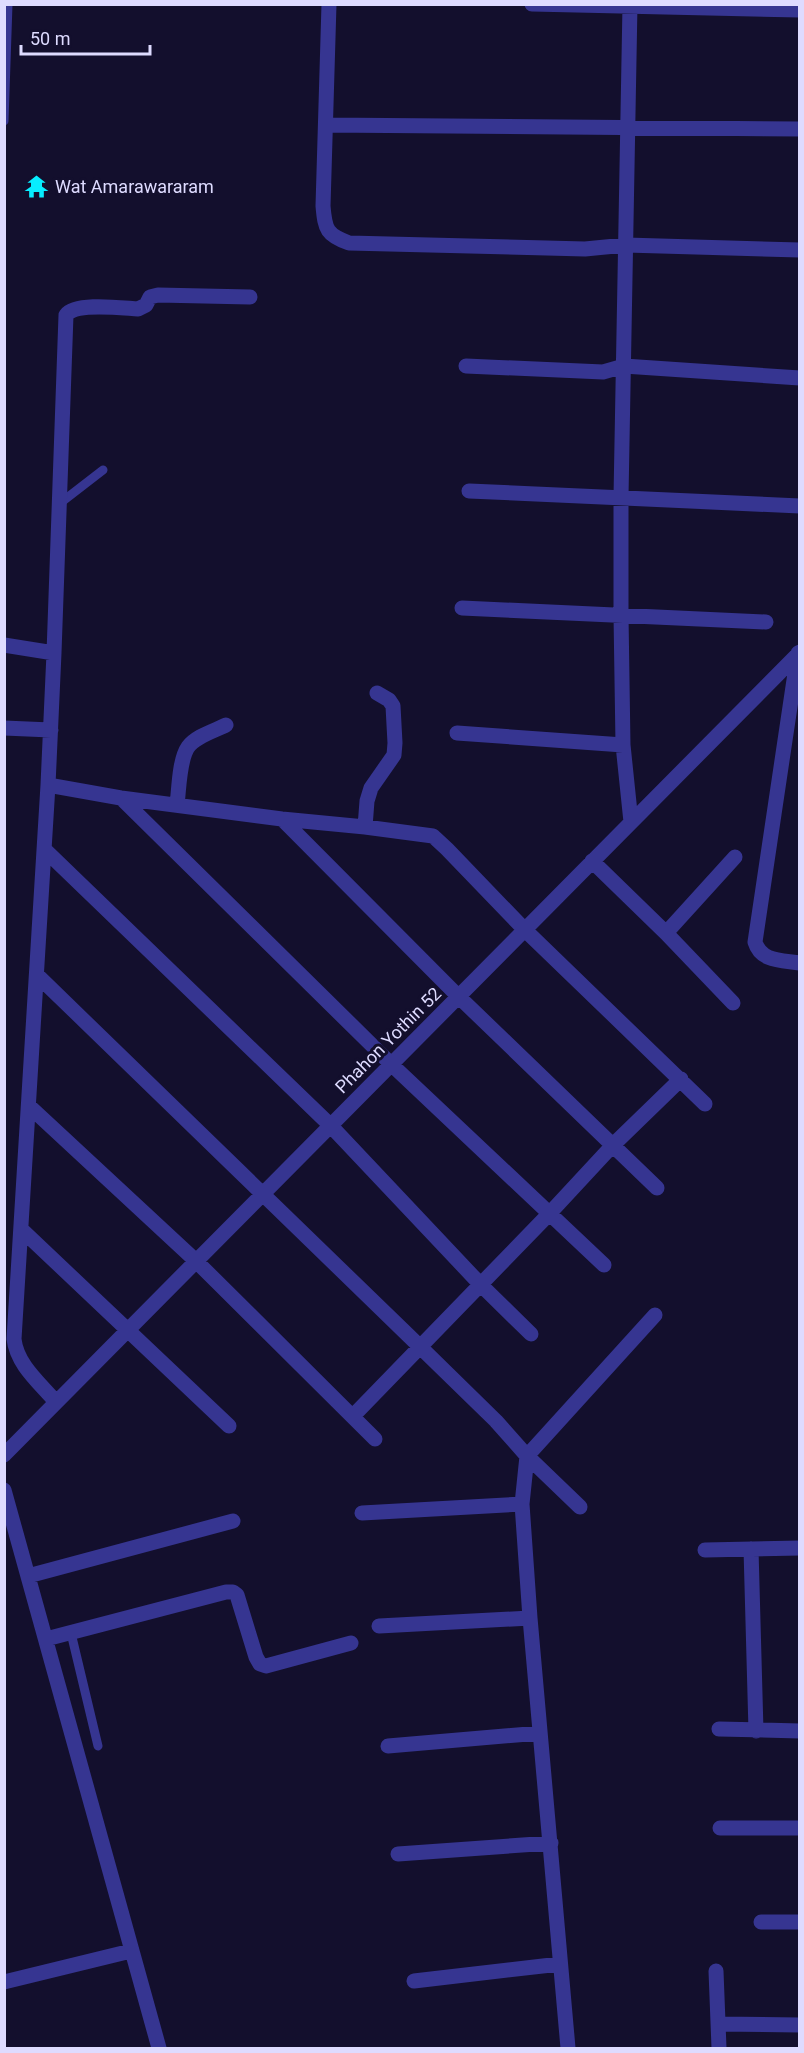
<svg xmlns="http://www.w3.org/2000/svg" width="804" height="2053" viewBox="0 0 804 2053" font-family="Roboto,sans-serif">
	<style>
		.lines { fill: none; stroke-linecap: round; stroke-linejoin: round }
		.service { stroke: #363591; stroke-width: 9 }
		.minor { stroke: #363591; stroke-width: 15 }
		.labels { text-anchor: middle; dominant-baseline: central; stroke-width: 6; stroke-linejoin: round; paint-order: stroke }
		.poi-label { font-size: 18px; fill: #dedbff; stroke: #130f2d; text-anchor: start }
		.street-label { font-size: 18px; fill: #dedbff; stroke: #130f2d }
	</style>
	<rect width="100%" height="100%" fill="#130f2d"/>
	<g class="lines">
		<path class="service" d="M4 121 8 4
			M59 504 103 470
			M71 1633 98 1746"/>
		<path class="minor" d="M329 4 323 206C325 230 327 235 349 243L585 249 626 245 800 250
			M532 4 800 10
			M630 4 621 497V615L623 745 631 822
			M326 125 800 129
			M466 366 603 372 624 366 800 378
			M469 491 800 506
			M462 608 766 622
			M4 645 54 653
			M798 653 755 942C761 962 782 960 800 963
			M4 728 51 730
			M457 733 623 745
			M48 785 121 798 282 819 365 827 433 836 447 849 524 929 705 1104
			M121 798 392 1065 604 1265
			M177 805C179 790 179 760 188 747 196 736 214 731 226 725
			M282 819 458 996 657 1188
			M365 827 367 801 371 788 394 755 395 743 393 706 389 700 377 693
			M44 849 330 1125 481 1285 531 1334
			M592 861 666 933 733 1003
			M666 933 735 857
			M37 975 409 1336 496 1421 527 1456 580 1507
			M29 1106 196 1261 375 1439
			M22 1230 229 1426
			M56 1402C40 1383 17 1365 14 1339L48 785 54 653 66 315C76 302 121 308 138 309L146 305 150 297 158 295 250 297
			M353 1416 549 1214 613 1145 681 1079
			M4 1455 800 652
			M4 1490 159 2048
			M362 1513 522 1504
			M751 1549 756 1731
			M705 1550 800 1548
			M28 1576 233 1521
			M379 1626 530 1618
			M46 1639 226 1592H233L237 1595 256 1657 260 1664 266 1666 351 1643
			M719 1729 800 1731
			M388 1746 540 1733
			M720 1828H800
			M398 1854 551 1843
			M761 1922H800
			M716 1971 719 2048
			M414 1981 560 1964
			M4 1982 131 1951
			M718 2024 800 2025
			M568 2048 530 1618 522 1504 527 1456 655 1315"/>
	</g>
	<defs>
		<symbol id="temple-bare" viewBox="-9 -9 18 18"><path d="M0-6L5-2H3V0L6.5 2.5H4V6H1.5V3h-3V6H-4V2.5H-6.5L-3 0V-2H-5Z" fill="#07edff" stroke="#130f2d" stroke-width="2.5" paint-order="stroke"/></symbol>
	</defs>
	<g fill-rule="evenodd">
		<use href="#temple-bare" x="20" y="170" width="33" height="33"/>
	</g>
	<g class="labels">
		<g class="poi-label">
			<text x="55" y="186">Wat Amarawararam</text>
		</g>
		<g class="street-label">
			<text transform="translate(388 1040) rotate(-45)">Phahon Yothin 52</text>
		</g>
	</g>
	<rect width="804" height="2053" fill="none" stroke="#dedbff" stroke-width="12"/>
	<path d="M21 45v9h129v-9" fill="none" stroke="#dedbff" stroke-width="3"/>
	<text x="30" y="45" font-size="18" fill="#dedbff" stroke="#130f2d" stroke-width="4.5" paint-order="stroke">50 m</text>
</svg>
